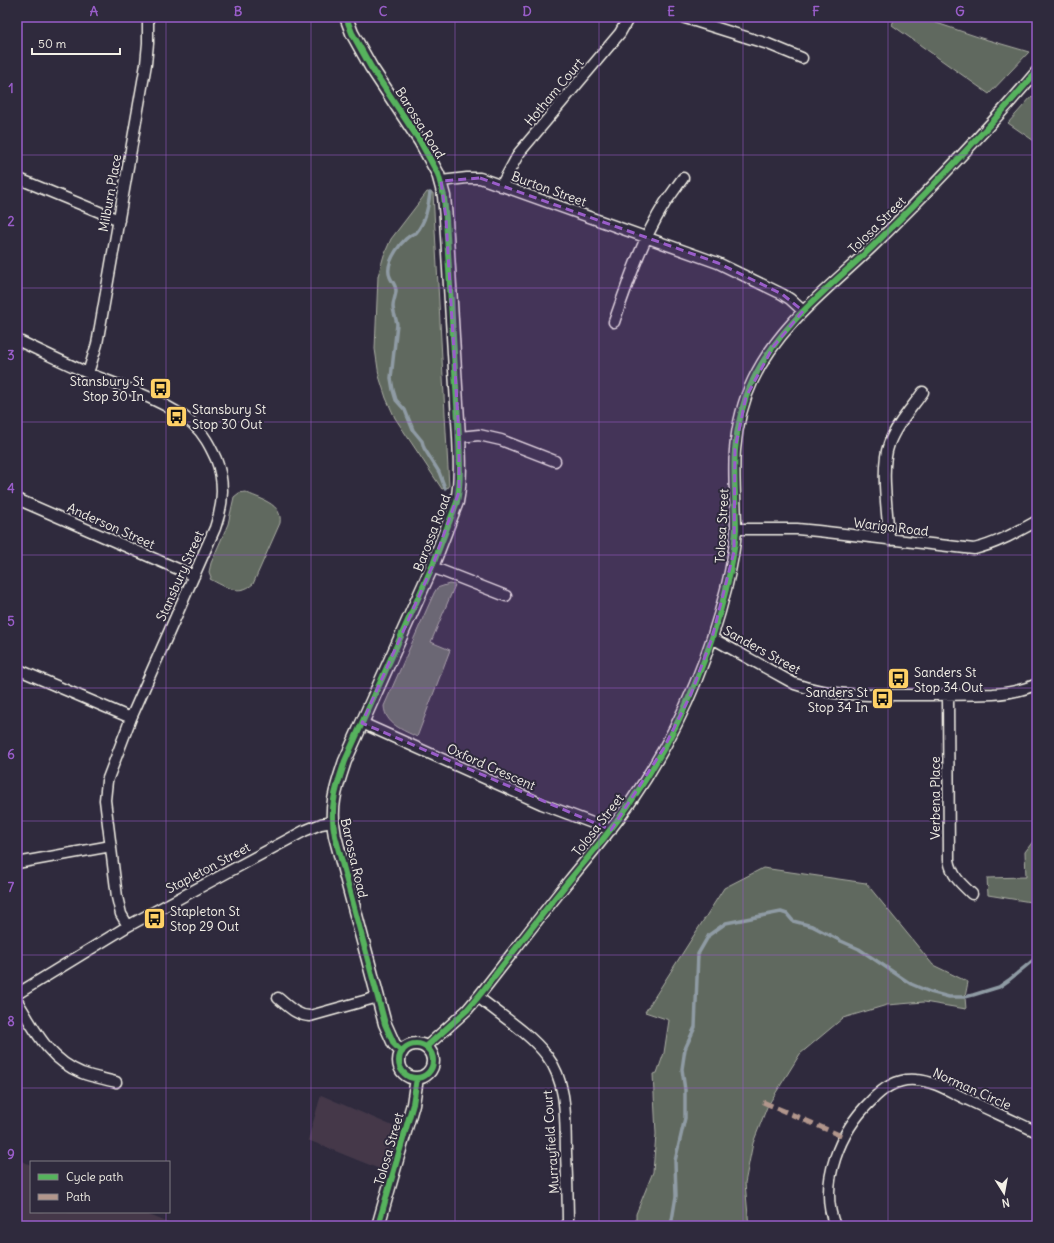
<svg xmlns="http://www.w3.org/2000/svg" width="1054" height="1243" viewBox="0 0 1054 1243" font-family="Delius,sans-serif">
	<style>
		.built { fill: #44394a }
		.green { fill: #60695e; stroke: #aaada3 }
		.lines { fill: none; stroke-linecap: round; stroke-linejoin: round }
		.stream { stroke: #8f9ba4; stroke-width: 3.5 }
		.minor-casing { stroke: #f4f1e8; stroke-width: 13 }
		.tertiary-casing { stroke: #f4f1e8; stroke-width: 15 }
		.minor { stroke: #2f2a3d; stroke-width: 10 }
		.tertiary { stroke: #2f2a3d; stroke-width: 12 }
		.quiet { stroke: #b2968c; stroke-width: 5; stroke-dasharray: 10 5; stroke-linecap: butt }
		.cycleway-casing { stroke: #2f2a3d; stroke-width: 8 }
		.cycleway { stroke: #56b35d; stroke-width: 6 }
		.marked { fill: #995dc9; fill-opacity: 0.2; stroke: #995dc9; stroke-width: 3; stroke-dasharray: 8 5; stroke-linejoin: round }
		.grid { fill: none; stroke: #995dc9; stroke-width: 1; stroke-opacity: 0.55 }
		.labels { text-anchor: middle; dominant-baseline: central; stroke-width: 4; stroke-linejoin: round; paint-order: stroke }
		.street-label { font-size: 13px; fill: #f4f1e8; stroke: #2f2a3d }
		.poi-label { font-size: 13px; fill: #f4f1e8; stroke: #2f2a3d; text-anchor: start }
		.neatline { fill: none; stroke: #995dc9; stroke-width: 1.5 }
		.grid-label { font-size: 13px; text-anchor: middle; font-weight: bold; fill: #995dc9 }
	</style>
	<rect width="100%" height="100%" fill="#2f2a3d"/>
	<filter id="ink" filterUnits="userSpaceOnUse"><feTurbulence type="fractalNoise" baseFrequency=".025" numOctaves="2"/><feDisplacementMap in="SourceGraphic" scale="8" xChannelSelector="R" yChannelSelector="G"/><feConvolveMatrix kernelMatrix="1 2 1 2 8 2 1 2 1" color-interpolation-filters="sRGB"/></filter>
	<g filter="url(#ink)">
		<path class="built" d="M321 1095 395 1127 382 1170 308 1140Z
			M17 1159 31 1165V1212H142L176 1226H17Z"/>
		<path class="green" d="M895 17H919L981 38 1029 52 989 94 892 25Z
			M1032 96 1037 100V143L1008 123Z
			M427 192 433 193 449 487 442 489 395 418 386 398 379 376 375 349 378 276 384 255 391 239Z
			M245 492C259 499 283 503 280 523L253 584C239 596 225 587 210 579L211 577 209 572 211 563 228 524 234 497 239 493Z
			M449 584 455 585 431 642 450 650 417 737C403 730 385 724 384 706L434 593 437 588Z
			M1037 836V903L988 895 987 878 1026 877 1025 852Z
			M763 868 866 883 933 965 968 982 965 997 966 1009 924 1002 887 1005 843 1018 800 1054 767 1107 753 1143 745 1183 749 1226H636V1214L653 1172 656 1134 653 1074 657 1073 664 1053 669 1020 645 1012 724 888Z"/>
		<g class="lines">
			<path class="stream" d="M430 193C428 207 426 221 416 233 403 236 384 263 390 277 392 282 396 285 396 291 396 296 393 301 393 306 393 312 396 318 397 324L391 378 393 390 396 400 405 410 413 430 422 441 424 448 439 472 445 488
				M671 1226 676 1196 675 1161 685 1118V1090L682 1069 685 1049 695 1027 698 954 709 935 726 923 781 912 787 914 793 921 812 926 841 941 859 949 911 984 930 992 949 997H965L973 995 999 987 1009 980 1037 957"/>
			<defs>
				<path id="minor" d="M682 17 768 44 802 58
					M17 178 119 220
					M441 181 467 178H480L718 263 782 294 790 299 803 311
					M501 186 519 153 620 33 629 17
					M614 322C628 282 642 240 665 203 671 195 677 186 683 178
					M17 340C43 352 68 365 95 376 124 387 170 403 193 424 204 434 210 446 216 459 225 482 223 506 215 528L131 718 107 781 105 800 117 897 121 914 128 926
					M88 373 97 344 146 64 148 43V17
					M459 437 479 435 501 440 555 461
					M17 499 194 576
					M736 529H797L818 531 974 549C996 544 1017 532 1037 521
					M889 540C888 513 880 468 889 444 896 425 911 409 923 392
					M432 567 506 596
					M712 638 795 684C829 696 865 695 901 695 932 695 962 695 993 694 1009 693 1022 691 1037 684
					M17 669 131 718
					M948 695 949 860C952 876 960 883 972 894
					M362 723 542 804 611 830
					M17 863 111 846
					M17 994 128 926 304 831 321 824 332 822
					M478 997C500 1015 530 1033 547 1056 568 1083 565 1121 566 1153 567 1177 568 1202 568 1226
					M278 998C288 1006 297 1016 310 1016L378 997
					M17 1001C35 1030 48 1059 82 1073 93 1077 105 1079 116 1082
					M426 1047 467 1010 478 997C508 959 537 920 568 882 589 856 611 831 630 803 675 738 707 666 726 589 731 569 735 549 736 529 736 503 733 476 735 450 737 427 743 401 753 380 779 325 829 288 872 247 929 191 985 132 1037 71
					M835 1226C818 1183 840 1131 871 1101 883 1088 898 1078 916 1080 933 1081 948 1090 962 1097 987 1109 1012 1120 1037 1132"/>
				<path id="tertiary" d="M346 17 352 33 371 67 420 141 438 174 444 196 446 219 459 437C460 459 461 481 457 502L432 567 345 761C336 788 329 807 335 836L385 1024 394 1044 402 1052
					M399 1061a17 17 0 1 1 34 0a17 17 0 1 1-34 0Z
					M378 1226 413 1104 417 1078"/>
			</defs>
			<use href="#minor" class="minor-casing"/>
			<use href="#tertiary" class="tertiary-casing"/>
			<use href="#minor" class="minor"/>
			<use href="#tertiary" class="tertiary"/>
			<path class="quiet" d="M763 1102 844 1137"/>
			<defs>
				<path id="cycleway" d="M346 17 352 33 371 67 420 141 438 174 444 196 446 219 459 437C460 459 461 481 457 502L432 567 345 761C336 788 329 807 335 836L385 1024 394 1044 402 1052
					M399 1061a17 17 0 1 1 34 0a17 17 0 1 1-34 0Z
					M426 1047 467 1010 478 997C508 959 537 920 568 882 589 856 611 831 630 803 675 738 707 666 726 589 731 569 735 549 736 529 736 503 733 476 735 450 737 427 743 401 753 380 779 325 829 288 872 247 929 191 985 132 1037 71
					M378 1226 413 1104 417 1078"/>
			</defs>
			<use href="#cycleway" class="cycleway-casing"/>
			<use href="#cycleway" class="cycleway"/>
		</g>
	</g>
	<path class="marked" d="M480 178 718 263 782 294 803 311 773 347 746 397 735 449 734 552 712 638 691 694 664 748 611 830 362 723 432 567 459 492V437L446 219 441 181Z"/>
	<path class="grid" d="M166 17V1162M311 17V1226M455 17V1226M599 17V1226M743 17V1226M888 17V1226M17 155H1037M17 288H1037M17 422H1037M17 555H1037M17 688H1037M17 821H1037M17 955H1037M17 1088H1037M166 1212V1226"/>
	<defs>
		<symbol id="bus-square" viewBox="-11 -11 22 22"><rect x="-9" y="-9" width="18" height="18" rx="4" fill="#ffd166" stroke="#2f2a3d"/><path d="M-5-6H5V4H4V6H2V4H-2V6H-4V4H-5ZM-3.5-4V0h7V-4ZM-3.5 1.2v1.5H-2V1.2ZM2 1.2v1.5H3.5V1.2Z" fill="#111"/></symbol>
	</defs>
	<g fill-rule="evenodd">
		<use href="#bus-square" x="148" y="376" width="25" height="25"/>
		<use href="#bus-square" x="164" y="404" width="25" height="25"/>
		<use href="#bus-square" x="886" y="666" width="25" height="25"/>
		<use href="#bus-square" x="870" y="686" width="25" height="25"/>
		<use href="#bus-square" x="142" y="906" width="25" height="25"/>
	</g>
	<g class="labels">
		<g class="street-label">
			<text transform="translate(554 92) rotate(-50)">Hotham Court</text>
			<text transform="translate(420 123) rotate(58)">Barossa Road</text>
			<text transform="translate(549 189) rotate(20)">Burton Street</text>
			<text transform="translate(110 193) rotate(-80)">Milburn Place</text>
			<text transform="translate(877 225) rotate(-45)">Tolosa Street</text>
			<text transform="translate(111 526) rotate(24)">Anderson Street</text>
			<text transform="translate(722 526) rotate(-87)">Tolosa Street</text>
			<text transform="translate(891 527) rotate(7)">Wariga Road</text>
			<text transform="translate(432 533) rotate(-69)">Barossa Road</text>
			<text transform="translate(180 576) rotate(-66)">Stansbury Street</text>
			<text transform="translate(762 650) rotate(29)">Sanders Street</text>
			<text transform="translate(491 767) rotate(24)">Oxford Crescent</text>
			<text transform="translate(935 798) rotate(-90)">Verbena Place</text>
			<text transform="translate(598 825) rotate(-52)">Tolosa Street</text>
			<text transform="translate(354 858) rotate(77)">Barossa Road</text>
			<text transform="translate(208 868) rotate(-28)">Stapleton Street</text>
			<text transform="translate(972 1089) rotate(24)">Norman Circle</text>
			<text transform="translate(551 1142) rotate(-94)">Murrayfield Court</text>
			<text transform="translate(389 1149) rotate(-74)">Tolosa Street</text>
		</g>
		<g class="poi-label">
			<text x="144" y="381" text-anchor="end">Stansbury St<tspan x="144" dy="15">Stop 30 In</tspan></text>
			<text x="192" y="409">Stansbury St<tspan x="192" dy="15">Stop 30 Out</tspan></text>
			<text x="914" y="672">Sanders St<tspan x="914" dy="15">Stop 34 Out</tspan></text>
			<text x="868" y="692" text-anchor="end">Sanders St<tspan x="868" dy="15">Stop 34 In</tspan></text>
			<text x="170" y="911">Stapleton St<tspan x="170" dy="15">Stop 29 Out</tspan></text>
		</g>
	</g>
	<rect width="1054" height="1243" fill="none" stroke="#2f2a3d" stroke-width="44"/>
	<rect x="30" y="1161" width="140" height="52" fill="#2f2a3d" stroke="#7e7a81"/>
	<rect x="38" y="1174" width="20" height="6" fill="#56b35d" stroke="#7e7a81"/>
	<text x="66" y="1181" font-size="12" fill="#f4f1e8">Cycle path</text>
	<rect x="38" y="1194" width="20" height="6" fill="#b2968c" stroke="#7e7a81"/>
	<text x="66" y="1201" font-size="12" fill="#f4f1e8">Path</text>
	<g transform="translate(1004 1193) rotate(169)" stroke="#2f2a3d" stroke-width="3" paint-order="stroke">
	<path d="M0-3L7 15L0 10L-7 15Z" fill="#f4f1e8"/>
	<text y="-6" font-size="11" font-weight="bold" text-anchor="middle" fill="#f4f1e8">N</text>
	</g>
	<path d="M32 48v6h88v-6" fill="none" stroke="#f4f1e8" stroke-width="2"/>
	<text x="38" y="48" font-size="12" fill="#f4f1e8" stroke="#2f2a3d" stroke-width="3" paint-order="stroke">50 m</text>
	<rect x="22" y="22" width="1010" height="1199" class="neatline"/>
	<g class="grid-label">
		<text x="94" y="16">A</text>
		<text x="238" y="16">B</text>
		<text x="383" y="16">C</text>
		<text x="527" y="16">D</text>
		<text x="671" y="16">E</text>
		<text x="816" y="16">F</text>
		<text x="960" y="16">G</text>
		<text x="11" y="93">1</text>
		<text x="11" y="226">2</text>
		<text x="11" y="360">3</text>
		<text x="11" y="493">4</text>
		<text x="11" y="626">5</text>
		<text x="11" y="759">6</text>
		<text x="11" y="892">7</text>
		<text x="11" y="1026">8</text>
		<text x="11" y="1159">9</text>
	</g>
</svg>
